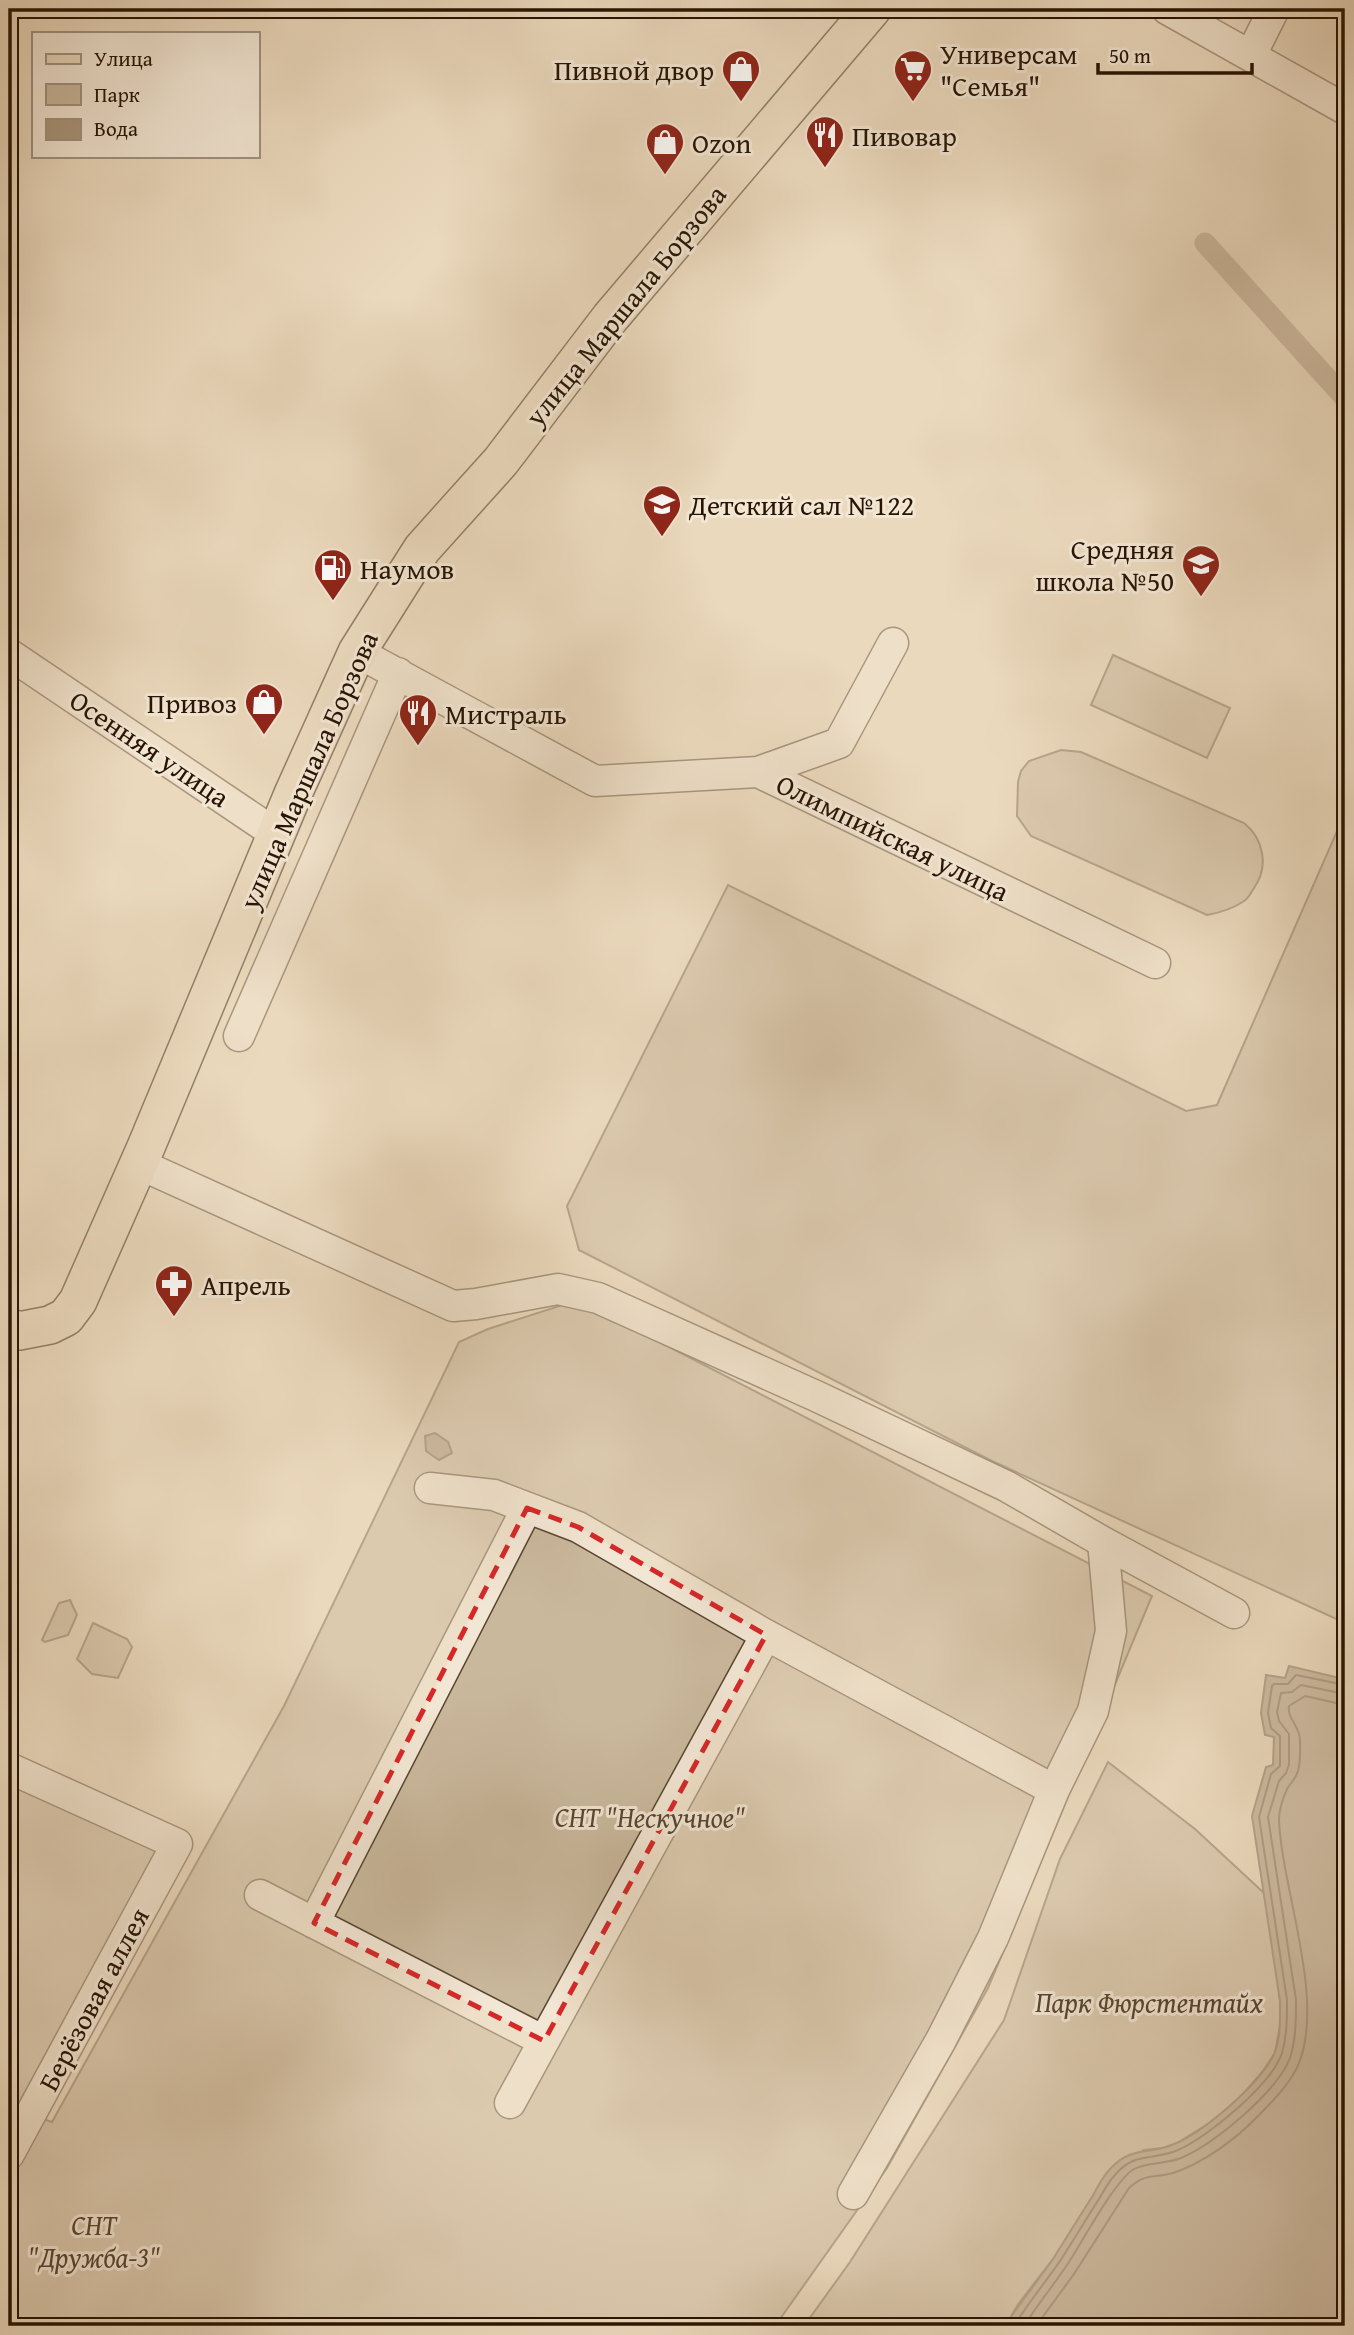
<svg xmlns="http://www.w3.org/2000/svg" width="1354" height="2335" viewBox="0 0 1354 2335" font-family="'Gentium Book Plus',serif">
	<style>
		.green { fill: #cab89d; stroke: #79664f; stroke-width: 2 }
		.water { fill: #a9967d; stroke: #75624b; stroke-width: 2 }
		.lines { fill: none; stroke-linecap: round; stroke-linejoin: round }
		.shore { stroke: #68553f; stroke-width: 2 }
		.canal { stroke: #a9967d; stroke-width: 21 }
		.minor-casing { stroke: #594530; stroke-width: 33 }
		.major-casing { stroke: #281401; stroke-width: 40 }
		.minor { stroke: #f2e6d4; stroke-width: 30 }
		.major { stroke: #ebd9bd; stroke-width: 37 }
		.marked { fill: none; stroke: #d62828; stroke-width: 5; stroke-dasharray: 14 9; stroke-linejoin: round }
		.labels { text-anchor: middle; dominant-baseline: central; stroke-width: 6; stroke-linejoin: round; paint-order: stroke }
		.poi-label { font-size: 28px; fill: #281401; stroke: #f2e6d4; text-anchor: start }
		.street-label { font-size: 28px; fill: #281401; stroke: #f2e6d4 }
		.park-label { font-size: 28px; font-style: italic; fill: #594530; stroke: #f2e6d4 }
	</style>
	<rect width="100%" height="100%" fill="#ebd9bd"/>
	<filter id="stains"><feTurbulence type="fractalNoise" baseFrequency=".00286" numOctaves="4"/><feColorMatrix values="0 0 0 0 .2 0 0 0 0 .09 0 0 0 0 .02 0 0 0 .5 -.17"/></filter>
	<radialGradient id="worn" r=".72"><stop offset=".6" stop-color="#630" stop-opacity="0"/><stop offset="1" stop-color="#630" stop-opacity=".3"/></radialGradient>
	<path class="green" d="M1113 655 1230 708 1207 758 1091 705Z
		M1061 750 1081 752 1244 823C1264 839 1269 867 1254 888 1251 893 1248 899 1244 901 1234 908 1218 913 1207 915L1031 836 1017 816 1018 782 1021 771 1029 761Z
		M1345 813V1623L992 1461 579 1250 567 1206 728 885 1186 1111 1217 1105Z
		M578 1300 1152 1596 988 1988 887 2168 775 2326H9V1784L169 1857 31 2115 52 2122 284 1706 459 1342 488 1329Z
		M70 1600 77 1615 68 1635 45 1642 42 1640 59 1603Z
		M93 1623 127 1639 132 1647 118 1678 92 1674 77 1659Z
		M1108 1762 1195 1829 1264 1893 1275 1957 1280 2001V2026L1275 2053 1263 2071 1238 2100 1208 2124 1177 2143 1163 2148 1144 2150 1109 2171 1053 2259 1019 2303 1005 2326H804L850 2262 1004 2020 1060 1859Z"/>
	<path class="water" d="M435 1433 448 1442 452 1453 439 1460 426 1451 425 1436Z
		M1289 1666 1344 1679 1345 1682V2326H1005C1020 2302 1039 2280 1055 2256 1067 2237 1079 2217 1092 2197 1097 2188 1102 2178 1109 2170 1131 2146 1145 2155 1172 2145 1203 2133 1260 2084 1274 2054 1281 2038 1280 2018 1280 2001L1252 1816 1266 1767 1273 1765 1274 1737 1265 1735 1261 1713 1266 1675 1285 1678Z"/>
	<g class="lines">
		<path class="shore" d="M1014 2326C1028 2303 1045 2283 1060 2261 1073 2241 1085 2221 1097 2202 1103 2193 1108 2182 1115 2175 1135 2151 1153 2161 1178 2150 1208 2137 1272 2084 1282 2053 1287 2036 1287 2018 1287 2000L1259 1817 1271 1774 1280 1766V1736L1271 1728 1268 1713 1272 1686 1274 1684H1288L1296 1675 1345 1685
			M1024 2326C1037 2305 1053 2286 1067 2265 1081 2244 1115 2180 1134 2169 1146 2162 1167 2164 1181 2158 1214 2144 1277 2092 1290 2058 1296 2040 1296 2019 1296 2000L1268 1817 1279 1781 1286 1773 1289 1765V1734L1279 1721 1277 1712 1281 1693 1292 1692 1301 1685 1345 1694
			M1036 2326 1074 2274 1129 2188C1147 2172 1153 2179 1173 2173 1203 2163 1235 2140 1257 2117 1272 2102 1291 2083 1299 2063 1325 1997 1282 1890 1279 1820 1279 1811 1283 1797 1287 1789 1290 1783 1296 1779 1298 1771 1301 1761 1300 1750 1300 1740 1300 1726 1287 1719 1289 1706L1305 1696 1345 1705"/>
		<path class="canal" d="M1205 243 1345 398"/>
		<defs>
			<path id="minor" d="M1167 9 1345 109
				M1251 55 1274 9
				M357 652 595 781 758 772 1155 963
				M9 654 276 834
				M758 772 839 743 893 643
				M239 1036 398 673
				M137 1163 453 1306 476 1304 558 1289 598 1298 816 1396 1006 1486 1103 1542 1234 1613
				M430 1488 494 1495 578 1527 766 1635 1054 1790 993 1938 941 2040 853 2194
				M9 1768 177 1844 9 2154
				M1054 1790 1093 1711 1111 1631 1103 1542
				M260 1895 544 2041
				M314 1923 527 1508
				M510 2103 766 1635"/>
			<path id="major" d="M9 1327 19 1331 50 1325 66 1317 78 1301 146 1147 293 794 357 652 422 549 501 461 610 318 872 9"/>
		</defs>
		<use href="#minor" class="minor-casing"/>
		<use href="#major" class="major-casing"/>
		<use href="#minor" class="minor"/>
		<use href="#major" class="major"/>
	</g>
	<path d="M0 0H1354V2335H0ZM527 1508 578 1527 766 1635 544 2041 314 1923Z" fill="#ebd9bd" fill-opacity=".55" fill-rule="evenodd"/>
	<path class="marked" d="M527 1508 578 1527 766 1635 544 2041 314 1923Z"/>
	<defs>
		<symbol id="shop-pin" viewBox="-11 -11 22 30"><path d="M0 17L-7.5 6A9.5 9.5 0 1 1 7.5 6Z" fill="#8f2418" stroke="#f2e6d4"/><path d="M-5-2.5h2.3a2.7 3.5 0 0 1 5.4 0H5L5.5 6h-11ZM-1.5-2.5h3a1.5 2.3 0 0 0-3 0Z" fill="#fff"/></symbol>
		<symbol id="supermarket-pin" viewBox="-11 -11 22 30"><path d="M0 17L-7.5 6A9.5 9.5 0 1 1 7.5 6Z" fill="#8f2418" stroke="#f2e6d4"/><path d="M-6-5.5h2.5l.6 2H6L4.5 2H-2.5L-4.4-4H-6ZM-1.5 3.2a1.3 1.3 0 1 0 .1 0ZM3 3.2a1.3 1.3 0 1 0 .1 0Z" fill="#fff"/></symbol>
		<symbol id="restaurant-pin" viewBox="-11 -11 22 30"><path d="M0 17L-7.5 6A9.5 9.5 0 1 1 7.5 6Z" fill="#8f2418" stroke="#f2e6d4"/><path d="M-5-6h1v4h1v-4h1v4h1v-4h1v5L-1.5 .5V6h-2V.5L-5-1ZM5-6V6H3V1.5H1.5Q1.5-4 5-6Z" fill="#fff"/></symbol>
		<symbol id="school-pin" viewBox="-11 -11 22 30"><path d="M0 17L-7.5 6A9.5 9.5 0 1 1 7.5 6Z" fill="#8f2418" stroke="#f2e6d4"/><path d="M0-5L7-2L0 1L-7-2ZM-4 1L0 2.5L4 1V4Q0 6-4 4Z" fill="#fff"/></symbol>
		<symbol id="fuel-pin" viewBox="-11 -11 22 30"><path d="M0 17L-7.5 6A9.5 9.5 0 1 1 7.5 6Z" fill="#8f2418" stroke="#f2e6d4"/><path d="M-5.5-6h7V0h2V4h1.3V-2.5L3-4.5l.8-.8L6-3V5H2.5V1h-1V6h-7ZM-4.2-4.7v3.2H.2V-4.7Z" fill="#fff"/></symbol>
		<symbol id="pharmacy-pin" viewBox="-11 -11 22 30"><path d="M0 17L-7.5 6A9.5 9.5 0 1 1 7.5 6Z" fill="#8f2418" stroke="#f2e6d4"/><path d="M-2-6h4v4h4v4h-4v4h-4v-4h-4v-4h4Z" fill="#fff"/></symbol>
	</defs>
	<g fill-rule="evenodd">
		<use href="#shop-pin" x="719" y="47" width="44" height="60"/>
		<use href="#supermarket-pin" x="891" y="47" width="44" height="60"/>
		<use href="#restaurant-pin" x="803" y="113" width="44" height="60"/>
		<use href="#shop-pin" x="643" y="120" width="44" height="60"/>
		<use href="#school-pin" x="640" y="482" width="44" height="60"/>
		<use href="#school-pin" x="1179" y="542" width="44" height="60"/>
		<use href="#fuel-pin" x="311" y="546" width="44" height="60"/>
		<use href="#shop-pin" x="242" y="680" width="44" height="60"/>
		<use href="#restaurant-pin" x="396" y="691" width="44" height="60"/>
		<use href="#pharmacy-pin" x="152" y="1262" width="44" height="60"/>
	</g>
	<g class="labels">
		<g class="poi-label">
			<text x="940" y="53">Универсам<tspan x="940" dy="32">"Семья"</tspan></text>
			<text x="714" y="69" text-anchor="end">Пивной двор</text>
			<text x="852" y="135">Пивовар</text>
			<text x="692" y="142">Ozon</text>
			<text x="689" y="504">Детский сал №122</text>
			<text x="1174" y="548" text-anchor="end">Средняя<tspan x="1174" dy="32">школа №50</tspan></text>
			<text x="360" y="568">Наумов</text>
			<text x="237" y="702" text-anchor="end">Привоз</text>
			<text x="445" y="713">Мистраль</text>
			<text x="201" y="1284">Апрель</text>
		</g>
		<g class="street-label">
			<text transform="translate(625 305) rotate(-51)">улица Маршала Борзова</text>
			<text transform="translate(150 748) rotate(34)">Осенняя улица</text>
			<text transform="translate(308 770) rotate(-66)">улица Маршала Борзова</text>
			<text transform="translate(893 837) rotate(26)">Олимпийская улица</text>
			<text transform="translate(93 1999) rotate(-62)">Берёзовая аллея</text>
		</g>
		<g class="park-label">
			<text x="650" y="1816">СНТ "Нескучное"</text>
			<text x="1149" y="2001">Парк Фюрстентайх</text>
			<text x="94" y="2224">СНТ<tspan x="94" dy="32">"Дружба-3"</tspan></text>
		</g>
	</g>
	<rect width="1354" height="2335" fill="none" stroke="#ebd9bd" stroke-width="35"/>
	<rect x="10" y="10" width="1333" height="2314" fill="none" stroke="#281401" stroke-width="3.5"/>
	<rect x="18" y="18" width="1319" height="2300" fill="none" stroke="#281401" stroke-width="2"/>
	<rect x="32" y="32" width="228" height="126" fill="#f2e6d4" stroke="#a19280" stroke-width="2"/>
	<rect x="46" y="54" width="35" height="10" fill="#ebd9bd" stroke="#a19280" stroke-width="2"/>
	<text x="94" y="66" font-size="21" fill="#281401">Улица</text>
	<rect x="46" y="84" width="35" height="21" fill="#cab89d" stroke="#a19280" stroke-width="2"/>
	<text x="94" y="102" font-size="21" fill="#281401">Парк</text>
	<rect x="46" y="119" width="35" height="21" fill="#a9967d" stroke="#a19280" stroke-width="2"/>
	<text x="94" y="136" font-size="21" fill="#281401">Вода</text>
	<path d="M1098 63v10h154v-10" fill="none" stroke="#281401" stroke-width="3.5"/>
	<text x="1109" y="63" font-size="21" fill="#281401" stroke="#f2e6d4" stroke-width="5" paint-order="stroke">50 m</text>
	<rect width="100%" height="100%" filter="url(#stains)"/>
	<rect width="100%" height="100%" fill="url(#worn)"/>
</svg>
